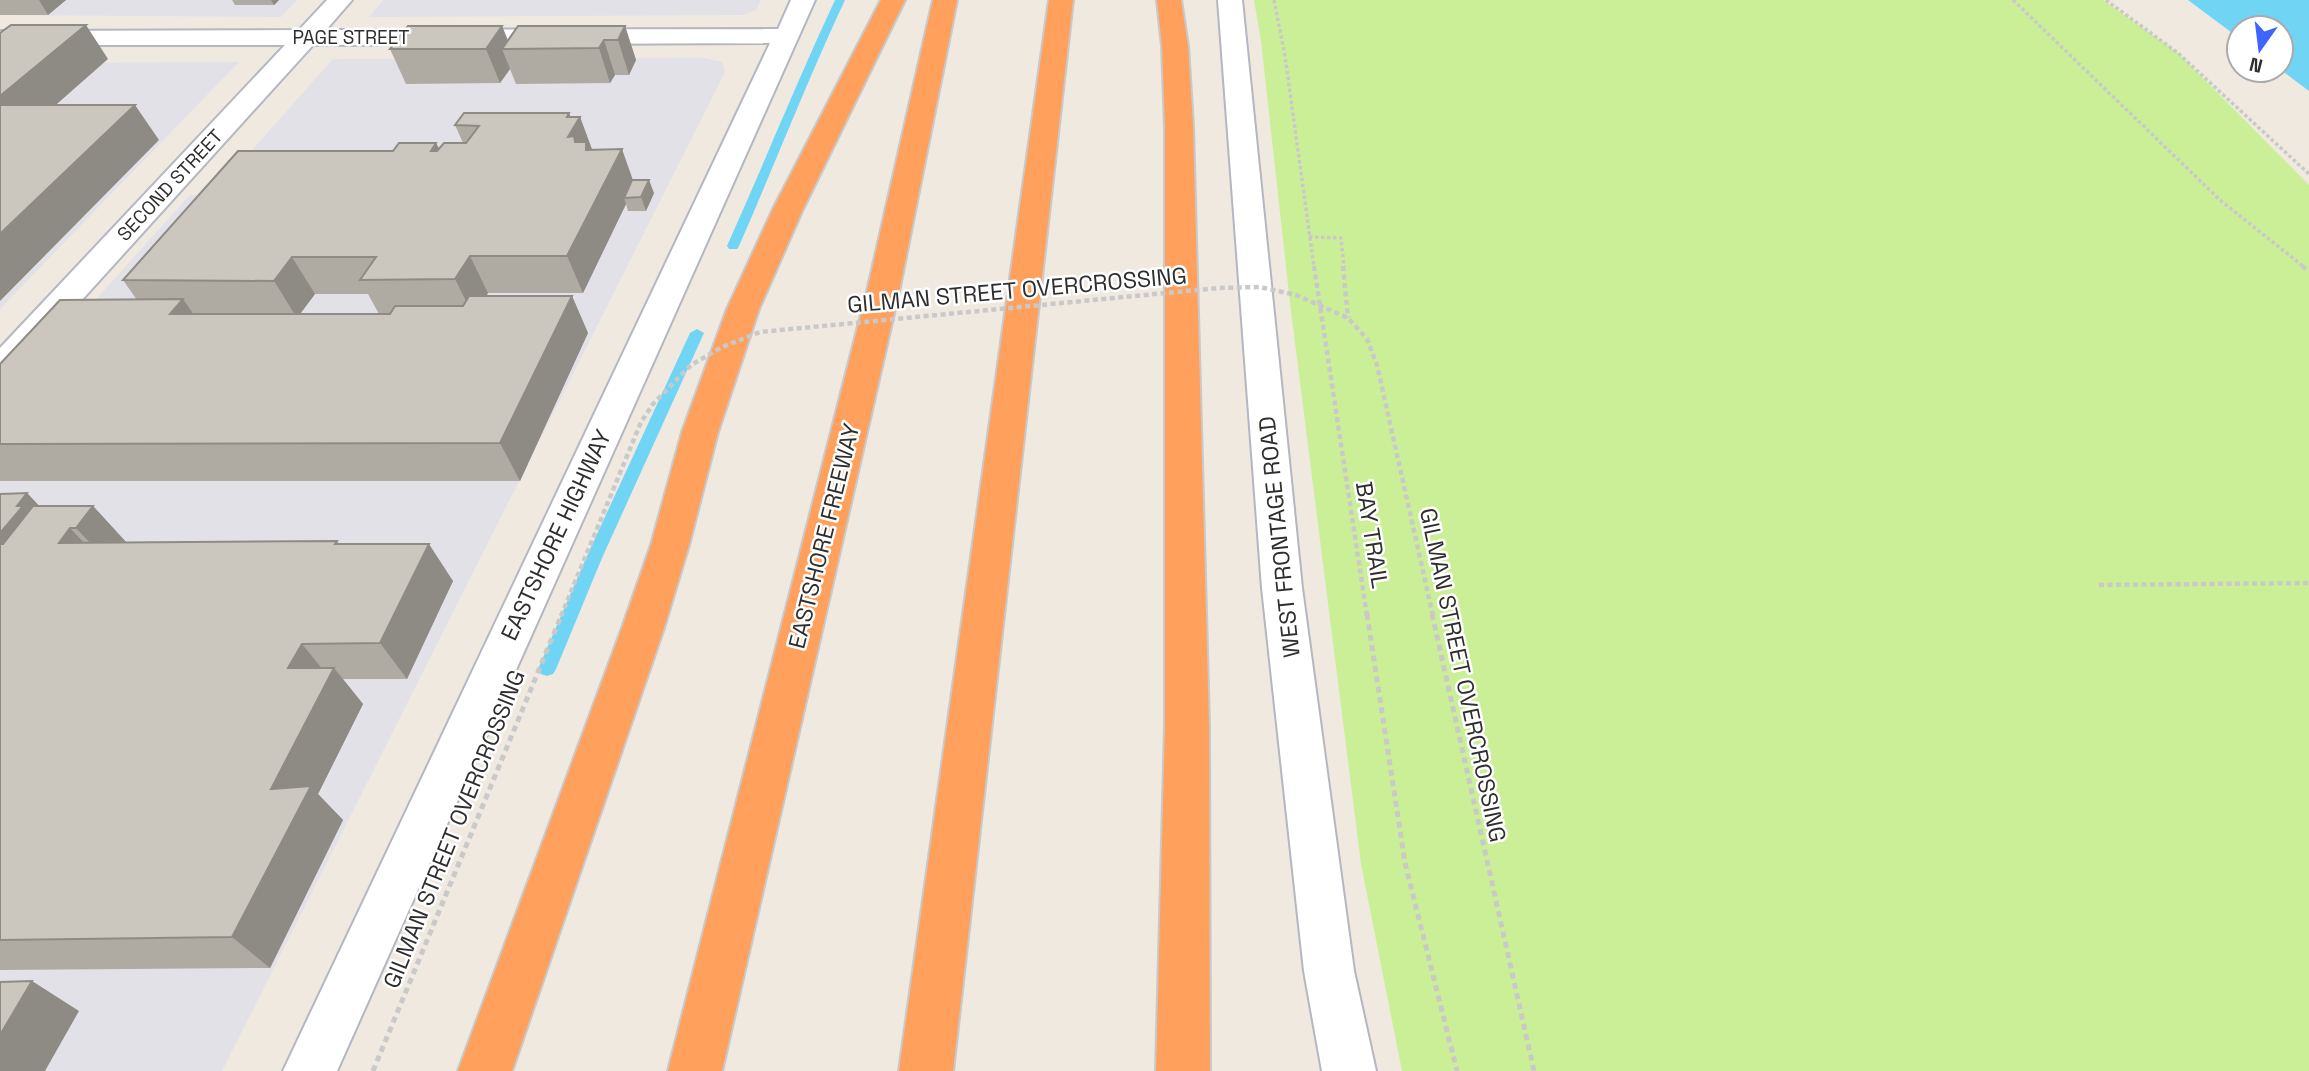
<svg xmlns="http://www.w3.org/2000/svg" width="2309" height="1071" viewBox="0 0 2309 1071" font-family="'Space Grotesk',sans-serif">
	<style>
		.industrial { fill: #e3e1e8 }
		.pitch { fill: #cbef97 }
		.water { fill: #70d4f5 }
		.lines { fill: none; stroke-linecap: round; stroke-linejoin: round }
		.stream { fill: #70d4f5; fill-rule: evenodd }
		.minor-casing { stroke: #b4b7c1; stroke-width: 4 }
		.highway-casing { stroke: #c9c9c9; stroke-width: 4 }
		.path-far2 { stroke: #c9c9c9; stroke-width: 3.5; stroke-dasharray: 3.5 2.5; stroke-linecap: butt }
		.path-far1 { stroke: #c9c9c9; stroke-width: 4.5; stroke-dasharray: 5 3.5; stroke-linecap: butt }
		.path { stroke: #c9c9c9; stroke-width: 5; stroke-dasharray: 6 4.5; stroke-linecap: butt }
		.minor { fill: #fff; fill-rule: evenodd }
		.highway { fill: #ffa05c; fill-rule: evenodd }
		.path-bridge-far1 { stroke: #c9c9c9; stroke-width: 4.5; stroke-dasharray: 5 3.5; stroke-linecap: butt }
		.path-bridge { stroke: #c9c9c9; stroke-width: 5; stroke-dasharray: 6 4.5; stroke-linecap: butt }
		.wall { fill: #afaba3; fill-rule: evenodd }
		.shaded-wall { fill: #8e8b85 }
		.building { fill: #cbc7be; stroke: #8e8b85; stroke-width: 2 }
		.labels { text-anchor: middle; dominant-baseline: central; stroke-width: 5; stroke-linejoin: round; paint-order: stroke }
		.far-street-label { font-size: 19px; fill: #2e2e2e; stroke: #fff }
		.street-label { font-size: 23px; fill: #2e2e2e; stroke: #fff }
	</style>
	<rect width="100%" height="100%" fill="#efe9e0"/>
	<path class="industrial" d="M0 0H297L281 17 0 15Z
		M383 0H761L756 10 743 15 369 17Z
		M704 58 722 62 725 72 222 1071H0V406L190 195H212L333 59Z
		M239 62 0 309V63Z"/>
	<path class="pitch" d="M1254 0H2103L2178 53 2309 185V1071H1402L1361 864 1290 303 1261 41Z"/>
	<path class="water" d="M2188 0H2309V91L2281 70V28H2239V38Z"/>
	<g class="lines">
		<path class="stream" d="M835 0H845C807 81 775 164 739 246L737 249H729L727 246C764 164 797 81 835 0Z
			M697 329 704 333 602 558 556 669 553 674 547 676 541 674 538 669 586 558 690 333Z"/>
		<defs>
			<path id="minor" d="M327 0H352L326 30 778 29 791 0H815L337 1071H283L770 43 313 45 12 377 0 380V348L285 45H0V31L299 30Z
				M1218 0H1242L1302 588 1354 971 1376 1071H1322L1304 971 1262 588Z"/>
			<path id="highway" d="M881 0H905L803 209 759 309 718 432 689 545 664 628 512 1071H458L622 628 651 545 682 432 727 309 773 209Z
				M933 0H957L900 287 722 1071H668L868 287Z
				M1049 0H1073L953 1071H899Z
				M1157 0H1181L1188 46 1193 126 1209 726 1210 1071H1156L1165 726V126L1162 46Z"/>
		</defs>
		<use href="#minor" class="minor-casing"/>
		<use href="#highway" class="highway-casing"/>
		<path class="path-far2" d="M1274 0 1285 56 1314 267
			M2013 0 2220 200 2304 267
			M2106 0 2178 53 2309 174
			M1309 237 1341 238 1344 267"/>
		<path class="path-far1" d="M1314 266 1367 616
			M1343 266 1348 318
			M2302 266 2309 271
			M2099 585 2309 583"/>
		<path class="path" d="M1367 614 1405 863 1457 1071"/>
		<use href="#minor" class="minor"/>
		<use href="#highway" class="highway"/>
		<path class="path-bridge-far1" d="M561 616 641 422 653 404 691 365 722 347 760 332 1218 288 1260 287 1296 295 1348 318 1367 339 1377 365 1433 616"/>
		<path class="path-bridge" d="M1432 614 1534 1071
			M373 1071 562 614"/>
	</g>
	<path class="wall" d="M0 0H66L48 15H0Z
		M232 0H279L274 5H235Z
		M502 26 508 40 625 26 636 60 629 75H615L610 83 516 84 510 69 500 83 406 84 390 49Z
		M580 117 592 150 633 180 654 193 646 211H628L626 204 583 293H488L486 296H572L588 333 520 481H0V364L137 300 123 280 393 151 436 143 439 148 463 143 455 125ZM315 294H368L379 314H300Z
		M27 493 39 506H93L126 542 337 541 339 544 453 581 407 679H343L363 704 318 794 343 820 270 968 0 970V494Z"/>
	<path class="shaded-wall" d="M39 0H66L48 15Z
		M271 0H279L274 5Z
		M86 25 108 59 16 140 0 118V96Z
		M502 26 511 49H502L510 69 500 83 486 49Z
		M625 26 636 60 629 75 618 40Z
		M604 40 615 75 610 83 599 48Z
		M135 105 159 140 0 301V234Z
		M569 113 574 126 580 117 593 152 585 168 568 137 567 117Z
		M436 143 453 179 431 151Z
		M622 149 635 186 624 198 626 204 583 293 567 256Z
		M649 180 654 193 646 211 641 197Z
		M470 256 488 293 474 317 455 279Z
		M292 257 315 294 297 318 274 281Z
		M572 296 588 333 520 481 500 443Z
		M183 299 209 337 170 314Z
		M27 493 63 531 0 553V533L17 506Z
		M93 506 127 543 111 565 76 528Z
		M70 528 105 565 59 543Z
		M429 544 453 581 407 679 380 643Z
		M302 644 329 677 334 668 363 704 318 794 343 820 270 968 232 937 271 789 288 668Z
		M32 981 79 1011 45 1071H0V1035Z"/>
	<path class="building" d="M11 25H86L0 96V33Z
		M408 26H502L486 49H390Z
		M518 26H625L618 40H604L599 48 502 49Z
		M0 105H135L0 234Z
		M464 113H569L567 117H580L568 137 574 136 575 142H586V150L622 149 567 256H470L455 279 360 280 376 257H292L274 281 123 280 238 151H393L399 143H436L431 151H437L444 143H466L479 126 455 125Z
		M632 180H649L641 197 624 198Z
		M469 296H572L500 443 0 444V364L60 300 183 299 170 314H390L395 306H463Z
		M27 493 17 506H23L0 533V494Z
		M33 506H93L76 528H70L59 543 337 541 335 544H429L380 643 302 644 288 668H334L271 789 311 786 232 937 0 940V544H3Z
		M32 981 0 1035V982Z"/>
	<g class="labels">
		<g class="far-street-label">
			<text x="351" y="37">PAGE STREET</text>
			<text transform="translate(170 185) rotate(-47)">SECOND STREET</text>
		</g>
		<g class="street-label">
			<text transform="translate(1017 290) rotate(-5)">GILMAN STREET OVERCROSSING</text>
			<text transform="translate(556 535) rotate(-65)">EASTSHORE HIGHWAY</text>
			<text transform="translate(1372 535) rotate(81)">BAY TRAIL</text>
			<text transform="translate(824 536) rotate(-76)">EASTSHORE FREEWAY</text>
			<text transform="translate(1279 537) rotate(-96)">WEST FRONTAGE ROAD</text>
			<text transform="translate(1463 675) rotate(78)">GILMAN STREET OVERCROSSING</text>
			<text transform="translate(454 829) rotate(-68)">GILMAN STREET OVERCROSSING</text>
		</g>
	</g>
	<g transform="translate(2260 49) rotate(194)"><circle r="33" fill="#ffffff" stroke="#ababab" stroke-width="2"/>
	<path d="M0-5L12 26L0 18L-12 26Z" fill="#3e65ff"/>
	<text y="-10" font-size="19" font-weight="bold" text-anchor="middle" fill="#2e2e2e">N</text>
	</g>
</svg>
